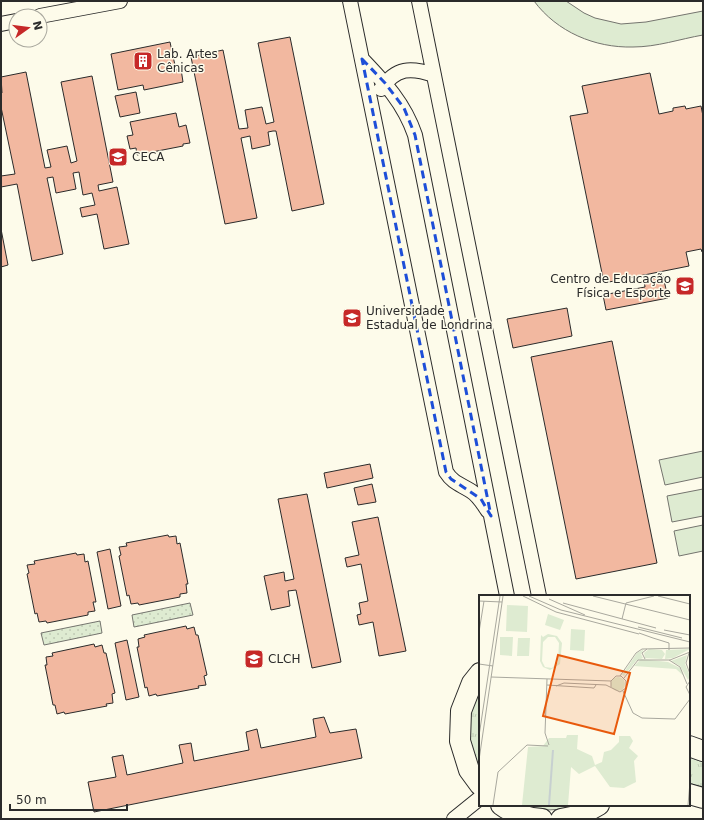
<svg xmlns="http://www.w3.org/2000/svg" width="704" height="820" viewBox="0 0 704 820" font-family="'DejaVu Sans',sans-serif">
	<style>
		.grass { fill: url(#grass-tufts); stroke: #74746e }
		.park { fill: url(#park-dots); stroke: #74746e }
		.pitch { fill: #deebd1; stroke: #74746e }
		.building { fill: #f2b8a0; stroke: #2b2b2b }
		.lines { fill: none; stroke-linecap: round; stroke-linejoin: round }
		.street-casing { stroke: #2b2b2b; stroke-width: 16 }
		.secondary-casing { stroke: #2b2b2b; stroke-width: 22 }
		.street { stroke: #fdfbea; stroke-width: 14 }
		.secondary { stroke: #fdfbea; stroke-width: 20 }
		.marked { fill: none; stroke: #1d4ed8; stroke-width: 3; stroke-dasharray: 8 5; stroke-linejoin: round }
		.labels { text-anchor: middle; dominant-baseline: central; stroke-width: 3; stroke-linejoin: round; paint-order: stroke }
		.poi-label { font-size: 12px; fill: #2b2b2b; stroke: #fdfbea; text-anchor: start }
		.inset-river { fill: none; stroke: #c7d0d0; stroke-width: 2 }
		.inset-road { fill: none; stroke: #a9a89e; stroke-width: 1 }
		.view { fill: #e8590c; fill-opacity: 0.15; stroke: #e8590c; stroke-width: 2 }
		.inset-edge { fill: none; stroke: #2b2b2b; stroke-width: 2 }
	</style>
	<defs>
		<pattern id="grass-tufts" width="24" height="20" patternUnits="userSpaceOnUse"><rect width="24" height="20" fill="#deebd1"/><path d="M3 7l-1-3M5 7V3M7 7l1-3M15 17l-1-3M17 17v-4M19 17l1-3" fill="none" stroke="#bfcab4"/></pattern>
		<pattern id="park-dots" width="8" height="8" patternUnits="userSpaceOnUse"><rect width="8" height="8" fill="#deebd1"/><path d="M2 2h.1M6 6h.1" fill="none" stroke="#bfcab4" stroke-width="1.8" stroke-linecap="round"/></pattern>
	</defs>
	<rect width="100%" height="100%" fill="#fdfbea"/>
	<path class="grass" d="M480 688V769L473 757 468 730 472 702Z
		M689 757 703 762V788L689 783Z
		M523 805H576C559 811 541 812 523 805Z"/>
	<path class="park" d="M190 603 193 615 134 627 132 615Z
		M100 621 102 633 44 645 41 633Z"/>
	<path class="pitch" d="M534 1H566L584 13 595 18 621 24 646 22 703 11V35C680 39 657 47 633 47 595 48 557 32 534 1Z
		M703 451V477L665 485 659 460Z
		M703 489V516L672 522 667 496Z
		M703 525V551L679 556 674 531Z"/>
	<path class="building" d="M290 37 324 204 292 211 276 131H273L268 132 270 145 252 149 250 136 241 138 257 218 225 224 191 57 223 50 239 129 248 128 245 110 262 107 266 124 274 122 258 43Z
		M170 42 176 70 181 69 183 82 144 90 143 85 118 90 111 54Z
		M26 72 45 168 51 167 47 150 67 146 71 163 77 161 61 82 92 76 113 182 98 185 99 191 117 187 129 244 104 249 97 214 82 217 80 208 95 205 92 193 83 195 79 172 73 173 76 189 56 193 53 177 47 178 63 254 32 261 17 184 1 187V176L15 174 1 107V93H2L1 77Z
		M650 73 659 114 673 111V108L685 106 686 109 701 106 703 116V252H702L701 249 686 252 689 266 604 283 570 116 588 113 582 86Z
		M136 92 140 113 120 117 115 96Z
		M176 113 179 127 186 125 190 143 183 144V146L137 155 136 148 130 149 127 136 133 135 130 122Z
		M1 229 8 265 1 267Z
		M663 276 668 298 606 310 603 295 645 287 644 280Z
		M567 308 572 336 513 348 507 319Z
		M612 341 657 563 576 579 531 357Z
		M370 464 373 478 327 488 324 473Z
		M372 484 376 502 358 505 354 488Z
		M307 494 341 662 312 668 296 590 288 591 290 606 271 610 264 576 284 572 285 581 294 579 278 499Z
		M378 517 406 651 379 656 373 622 359 625 357 615 361 614 359 603 368 601 361 564 347 567 345 558 359 555 352 522Z
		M168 535 169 537 176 536 177 544 180 543 188 584H186L187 593 180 594V597L139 605 138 603 131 604 129 595 127 596 119 556 121 555 119 547 127 546 126 543Z
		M110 549 121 606 108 609 97 552Z
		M76 553 77 555 84 554 85 562 88 561 96 602H93L95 611 88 612V615L47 623 46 621 39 622 37 613 35 614 27 574 29 573 27 565 35 564 34 561Z
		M186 626 187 629 194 627 196 635H198L207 675 204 676 206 685 198 686 199 688 157 696 156 694 149 696 147 687 145 688 137 647H139L138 639 145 637 144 635Z
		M127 640 139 697 126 700 115 643Z
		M94 644 95 647 102 645 104 653H106L115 693 112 694 113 703 106 704 107 706 65 714 64 712 57 714 55 705H53L45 665H47L46 657 53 656 52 653Z
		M324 717 330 733 356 729 362 758 94 812 88 782 116 777 112 757 123 755 127 775 183 763 179 745 191 743 194 761 249 750 246 732 257 729 261 748 316 737 313 719Z"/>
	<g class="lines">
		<defs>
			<path id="street" d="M350 1 446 472C453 483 460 484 471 491 479 496 483 504 488 511
				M419 1 539 596
				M40 16 120 1
				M1 24 16 21
				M362 59C385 83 404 103 415 135L507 596
				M381 89C396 67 411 67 434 75
				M454 819 480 798"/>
			<path id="secondary" d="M480 673 472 683 461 711 460 741 469 770 480 785
				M689 746 703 751
				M689 794 703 798
				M501 805C513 814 528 818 542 819
				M561 819 581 815 599 805"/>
		</defs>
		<use href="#street" class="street-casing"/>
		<use href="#secondary" class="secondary-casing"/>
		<use href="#street" class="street"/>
		<use href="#secondary" class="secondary"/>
	</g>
	<path class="marked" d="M362 59 385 83 404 108 415 135 491 516 481 499 451 479 446 472Z"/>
	<defs>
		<symbol id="building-square" viewBox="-11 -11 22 22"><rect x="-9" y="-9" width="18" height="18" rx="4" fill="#c62828" stroke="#fdfbea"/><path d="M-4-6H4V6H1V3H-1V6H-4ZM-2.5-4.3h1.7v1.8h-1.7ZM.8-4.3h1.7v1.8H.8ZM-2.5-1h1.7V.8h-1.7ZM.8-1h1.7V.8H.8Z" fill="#fff"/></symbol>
		<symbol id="university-square" viewBox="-11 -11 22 22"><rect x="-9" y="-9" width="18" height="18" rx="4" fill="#c62828" stroke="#fdfbea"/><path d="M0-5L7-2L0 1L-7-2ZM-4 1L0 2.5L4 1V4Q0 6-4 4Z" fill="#fff"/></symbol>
	</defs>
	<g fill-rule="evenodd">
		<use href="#building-square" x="132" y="50" width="22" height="22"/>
		<use href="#university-square" x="107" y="146" width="22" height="22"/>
		<use href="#university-square" x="674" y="275" width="22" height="22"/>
		<use href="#university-square" x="341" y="307" width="22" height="22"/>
		<use href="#university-square" x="243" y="648" width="22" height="22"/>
	</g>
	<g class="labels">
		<g class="poi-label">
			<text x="157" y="54">Lab. Artes<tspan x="157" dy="14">Cênicas</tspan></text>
			<text x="132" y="157">CECA</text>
			<text x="671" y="279" text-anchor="end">Centro de Educação<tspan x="671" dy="14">Física e Esporte</tspan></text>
			<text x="366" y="311">Universidade<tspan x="366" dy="14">Estadual de Londrina</tspan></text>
			<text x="268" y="659">CLCH</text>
		</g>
	</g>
	<g transform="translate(479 595)">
		<rect width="211" height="211" fill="#fdfbea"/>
		<path d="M165 54 162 59 164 63 157 66 145 81 143 80 158 58ZM170 54 183 55 186 59 183 64 166 63 165 58ZM211 54 194 63 186 64 187 55ZM208 60 206 69 211 81 209 85 201 71 192 66ZM132 89a7 7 0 1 1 14 0a7 7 0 1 1-14 0Z" fill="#deebd1"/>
		<path d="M162 64 189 67 201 73 206 82 197 74 155 71ZM88 140H99L98 154 113 161 116 170 123 167 125 157 132 155 140 147V141H151L154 146 150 153 159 161 155 166 157 187 145 193 131 192 116 171 100 179 92 172 89 210H43L49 152 64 151 70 143H87Z" fill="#deebd1"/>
		<path d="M28 10 49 11 48 37 27 36ZM69 19 85 25 81 35 66 30ZM92 34 106 35 105 56 91 55ZM69 39 78 41 83 48 81 69 71 75 64 72 61 66 62 40 64 42ZM69 42H76L80 48 79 67 73 73 66 72 63 66 64 47ZM21 42H34L33 61 21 60ZM39 43H51L50 61H38Z" fill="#deebd1" fill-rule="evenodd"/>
		<path class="inset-river" d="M70 210 74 155"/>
		<path class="inset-road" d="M44 1 77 17M50 1 82 15 211 47M114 1 211 25M179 1 211 9M70 4 106 20M0 6 23 7M84 8 177 33M77 17 160 39M143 24 147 8 175 1M159 32 203 43M185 35 211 40M0 37 5 6M160 38 174 43M174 43 190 48V55M210 58 207 68 211 79M166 64 163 58 168 54M190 65 201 72 208 89M0 69 14 71M141 81 157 58 163 54 211 53M12 82 132 86M145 83 159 65H191L211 57M68 84 66 138 70 150M211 86 207 92 211 100M68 90 115 93 117 90M77 91 85 88 127 90 141 97 147 93V86L142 81H137L132 86V92M144 96 154 118 163 123 196 124 211 104M0 141 21 1M0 165 24 1M14 210 19 177 48 150 69 151M209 210 211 187"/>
		<path class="view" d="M79 60 151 78 135 139 64 121Z"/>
		<rect width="211" height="211" class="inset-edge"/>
	</g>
	<rect width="704" height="820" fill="none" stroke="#2b2b2b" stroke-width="4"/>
	<g transform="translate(28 28) rotate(76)"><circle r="19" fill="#fdfbea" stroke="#a9a89e"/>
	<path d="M0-3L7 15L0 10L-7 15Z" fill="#c62828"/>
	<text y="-6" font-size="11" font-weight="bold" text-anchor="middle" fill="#2b2b2b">N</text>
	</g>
	<path d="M10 804v6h117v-6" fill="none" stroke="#2b2b2b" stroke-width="2"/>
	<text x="16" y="804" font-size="12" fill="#2b2b2b" stroke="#fdfbea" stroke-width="3" paint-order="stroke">50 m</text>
</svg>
